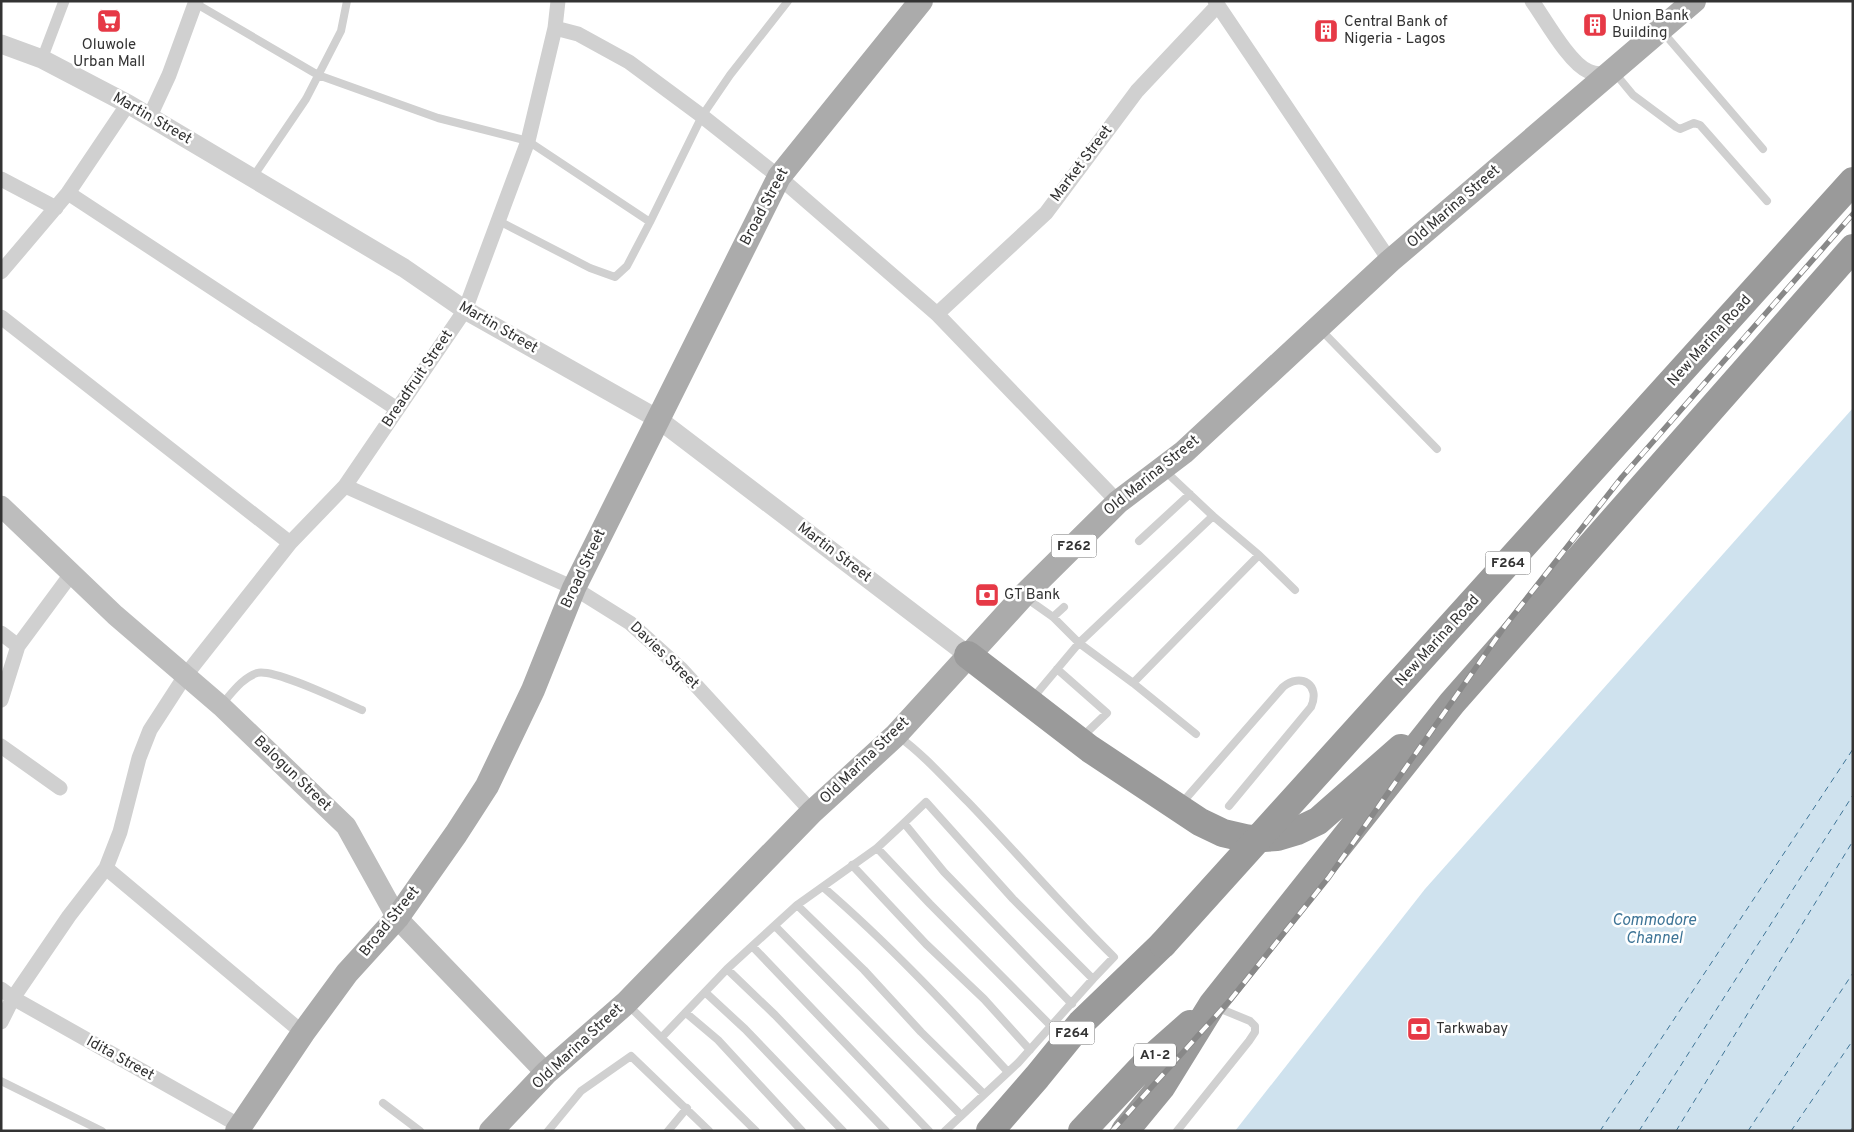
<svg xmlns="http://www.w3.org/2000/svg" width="1854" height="1132" viewBox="0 0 1854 1132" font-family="Overpass,sans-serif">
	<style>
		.water { fill: #cfe2ee }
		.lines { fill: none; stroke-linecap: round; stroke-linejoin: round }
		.ferry { stroke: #3f7597; stroke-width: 1; stroke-dasharray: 6 5; stroke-linecap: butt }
		.service { stroke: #d0d0d0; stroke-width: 8 }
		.pedestrian { stroke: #d0d0d0; stroke-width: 11 }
		.minor { stroke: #d0d0d0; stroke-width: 15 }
		.tertiary { stroke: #d0d0d0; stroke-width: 19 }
		.secondary { stroke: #bdbdbd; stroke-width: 21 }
		.primary { stroke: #ababab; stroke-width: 24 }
		.motorway { stroke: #9a9a9a; stroke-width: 28 }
		.rail-casing { stroke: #888; stroke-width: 5.5 }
		.rail { stroke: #fff; stroke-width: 4; stroke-dasharray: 11; stroke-linecap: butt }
		.motorway-bridge { stroke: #9a9a9a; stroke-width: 28 }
		.labels { text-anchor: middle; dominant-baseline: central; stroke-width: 5; stroke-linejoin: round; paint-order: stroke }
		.shield { fill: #fff; stroke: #707070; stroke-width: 1 }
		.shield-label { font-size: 14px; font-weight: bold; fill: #333 }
		.poi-label { font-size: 15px; fill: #333; stroke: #fff; text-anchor: start }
		.street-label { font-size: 15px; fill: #333; stroke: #fff }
		.water-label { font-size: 16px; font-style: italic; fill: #3f7597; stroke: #fff }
	</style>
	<rect width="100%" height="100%" fill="#fff"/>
	<path class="water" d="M1853 408V1131H1235L1425 889Z"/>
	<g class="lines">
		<path class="ferry" d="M1600 1131 1853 749
			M1639 1131 1853 795
			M1676 1131 1853 841
			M1748 1131 1853 973
			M1791 1131 1853 1040
			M1850 1131 1853 1127"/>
		<path class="service" d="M195 3 318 75 438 118 528 141 650 222 702 116 730 75 788 1
			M1662 31 1763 149
			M1614 72 1633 95 1676 127 1680 129 1694 123 1700 125 1767 201
			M253 177 306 99 341 31 347 1
			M499 221 590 268 615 277 627 266 650 222
			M1321 330 1437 449
			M1139 541 1190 494
			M1259 555 1295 590
			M1026 598 1053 617 1079 643 1213 516 1164 470
			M1053 617 1064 607
			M1057 669 1107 713 1082 737
			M1133 683 1259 555 1213 516
			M1032 699 1079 643 1133 683 1196 734
			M222 704C232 693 242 678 257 673 274 668 343 702 362 710
			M898 736C924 755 945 779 968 802 1017 853 1063 907 1114 957L1093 979 1018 1063 945 1131
			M1181 804 1283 687C1301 672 1321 685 1311 707L1229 806
			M904 823 926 802 1013 899 1093 979
			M877 848 930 904 1051 1026
			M852 865 926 944 984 999 1030 1050
			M823 887C889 944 949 1008 1008 1072
			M797 905 864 970 921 1032 984 1094
			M775 926 961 1115
			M753 947 929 1131
			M727 969 775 1015 886 1131
			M706 993 745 1029 843 1131
			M627 1004 756 1131
			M686 1013 718 1040 802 1131
			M662 1037 727 969 797 905 877 848 904 823 944 872 1072 1004
			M1 1081 102 1131
			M383 1103 420 1131
			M548 1131 581 1091 631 1056 709 1131
			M668 1131 687 1108
			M1177 1131 1249 1041 1255 1032V1026L1250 1021 1216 1007"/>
		<path class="pedestrian" d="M42 59 64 1"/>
		<path class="minor" d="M1215 1 1390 261
			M1532 1C1545 19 1569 63 1588 71 1594 74 1602 74 1607 75
			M555 28 578 34 629 62 702 116 779 177 937 314 1118 502
			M150 116 169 75 196 1
			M1 179 56 208
			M68 193 397 409
			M1 272 68 193 128 104
			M937 314 1046 213 1137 91 1218 5
			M1 317 290 543
			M345 486 574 588 630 623 681 669 812 812
			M1 633 18 646
			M1 700 18 646 72 573
			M1 746 60 788
			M106 868 303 1033
			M1 989 13 998 240 1126
			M1 1022 13 998 69 916 106 868 120 832 139 758 150 730 185 676 290 543 345 486 465 310 528 141 555 28 558 1"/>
		<path class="tertiary" d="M1 44 42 59 128 104 404 268 465 310 658 419 968 655"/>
		<path class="secondary" d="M1 506 115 615 221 706 346 826 397 918 546 1073"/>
		<path class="primary" d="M237 1131 303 1033 347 973 397 918 456 834 487 786 533 690 574 588 779 177 921 1
			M491 1131 546 1073 626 1003 812 812 896 735 1023 596 1118 502 1184 452 1390 261 1694 1"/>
		<path class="motorway" d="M968 655 1090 749 1200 822 1223 833 1249 839 1277 837 1297 831 1318 821 1401 748
			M990 1131 1037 1077 1081 1023 1163 944
			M1082 1131 1147 1062 1190 1024
			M1125 1131 1162 1086 1212 1005 1452 703 1853 248"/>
		<defs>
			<path id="rail" d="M1112 1131 1231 999 1329 877 1505 626 1622 477 1853 214"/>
		</defs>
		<use href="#rail" class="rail-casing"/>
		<use href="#rail" class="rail"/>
		<path class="motorway-bridge" d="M1163 944 1853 181"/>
	</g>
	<defs>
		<symbol id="supermarket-square" viewBox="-11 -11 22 22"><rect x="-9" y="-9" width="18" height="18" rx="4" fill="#e63946" stroke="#fff"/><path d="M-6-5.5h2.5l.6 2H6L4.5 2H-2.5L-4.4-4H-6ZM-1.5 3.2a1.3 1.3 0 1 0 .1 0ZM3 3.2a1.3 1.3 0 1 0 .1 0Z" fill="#fff"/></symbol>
		<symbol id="building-square" viewBox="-11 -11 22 22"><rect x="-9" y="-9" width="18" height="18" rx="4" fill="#e63946" stroke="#fff"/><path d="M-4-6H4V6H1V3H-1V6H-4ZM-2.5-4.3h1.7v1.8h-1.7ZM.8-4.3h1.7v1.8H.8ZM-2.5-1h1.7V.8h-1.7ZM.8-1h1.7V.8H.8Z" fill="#fff"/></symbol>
		<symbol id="bank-square" viewBox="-11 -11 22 22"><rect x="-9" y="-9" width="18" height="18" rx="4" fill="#e63946" stroke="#fff"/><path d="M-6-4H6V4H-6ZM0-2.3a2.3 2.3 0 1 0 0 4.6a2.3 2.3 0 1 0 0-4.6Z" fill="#fff"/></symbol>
	</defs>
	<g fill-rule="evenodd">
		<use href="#supermarket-square" x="95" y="7" width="28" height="28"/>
		<use href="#building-square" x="1581" y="11" width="28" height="28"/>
		<use href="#building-square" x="1312" y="17" width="28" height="28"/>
		<use href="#bank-square" x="973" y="581" width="28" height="28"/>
		<use href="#bank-square" x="1405" y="1015" width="28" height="28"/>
	</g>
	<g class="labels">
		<g class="shield">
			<rect x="1051.5" y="534.5" width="45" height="23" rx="4"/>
			<rect x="1485.5" y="551.5" width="45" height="23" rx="4"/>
			<rect x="1049.5" y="1021.5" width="45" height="23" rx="4"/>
			<rect x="1134" y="1043.5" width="42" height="23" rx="4"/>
		</g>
		<g class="shield-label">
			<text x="1074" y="546">F262</text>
			<text x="1508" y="563">F264</text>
			<text x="1072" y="1033">F264</text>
			<text x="1155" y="1055">A1-2</text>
		</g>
		<g class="poi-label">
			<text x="1612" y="16">Union Bank<tspan x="1612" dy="17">Building</tspan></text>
			<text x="1344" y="22">Central Bank of<tspan x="1344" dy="17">Nigeria - Lagos</tspan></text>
			<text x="109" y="45" text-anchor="middle">Oluwole<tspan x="109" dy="17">Urban Mall</tspan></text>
			<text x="1004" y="595">GT Bank</text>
			<text x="1436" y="1029">Tarkwabay</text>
		</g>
		<g class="street-label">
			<text transform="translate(152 119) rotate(30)">Martin Street</text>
			<text transform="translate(1082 164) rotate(-53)">Market Street</text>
			<text transform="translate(765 207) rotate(-62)">Broad Street</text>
			<text transform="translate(1454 207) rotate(-41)">Old Marina Street</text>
			<text transform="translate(498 328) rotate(30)">Martin Street</text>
			<text transform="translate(1710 341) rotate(-48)">New Marina Road</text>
			<text transform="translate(418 379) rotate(-56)">Breadfruit Street</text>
			<text transform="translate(1152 476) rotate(-39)">Old Marina Street</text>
			<text transform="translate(834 553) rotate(37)">Martin Street</text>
			<text transform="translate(584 569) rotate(-65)">Broad Street</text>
			<text transform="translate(1438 641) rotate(-48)">New Marina Road</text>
			<text transform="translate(664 656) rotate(44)">Davies Street</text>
			<text transform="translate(865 761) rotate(-44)">Old Marina Street</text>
			<text transform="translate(292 774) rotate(44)">Balogun Street</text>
			<text transform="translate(390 922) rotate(-51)">Broad Street</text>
			<text transform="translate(578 1047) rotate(-43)">Old Marina Street</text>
			<text transform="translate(120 1059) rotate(29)">Idita Street</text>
		</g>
		<g class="water-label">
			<text x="1654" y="921">Commodore<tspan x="1654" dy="18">Channel</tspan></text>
		</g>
	</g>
	<rect width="1854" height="1132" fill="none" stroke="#333333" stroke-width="5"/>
</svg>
